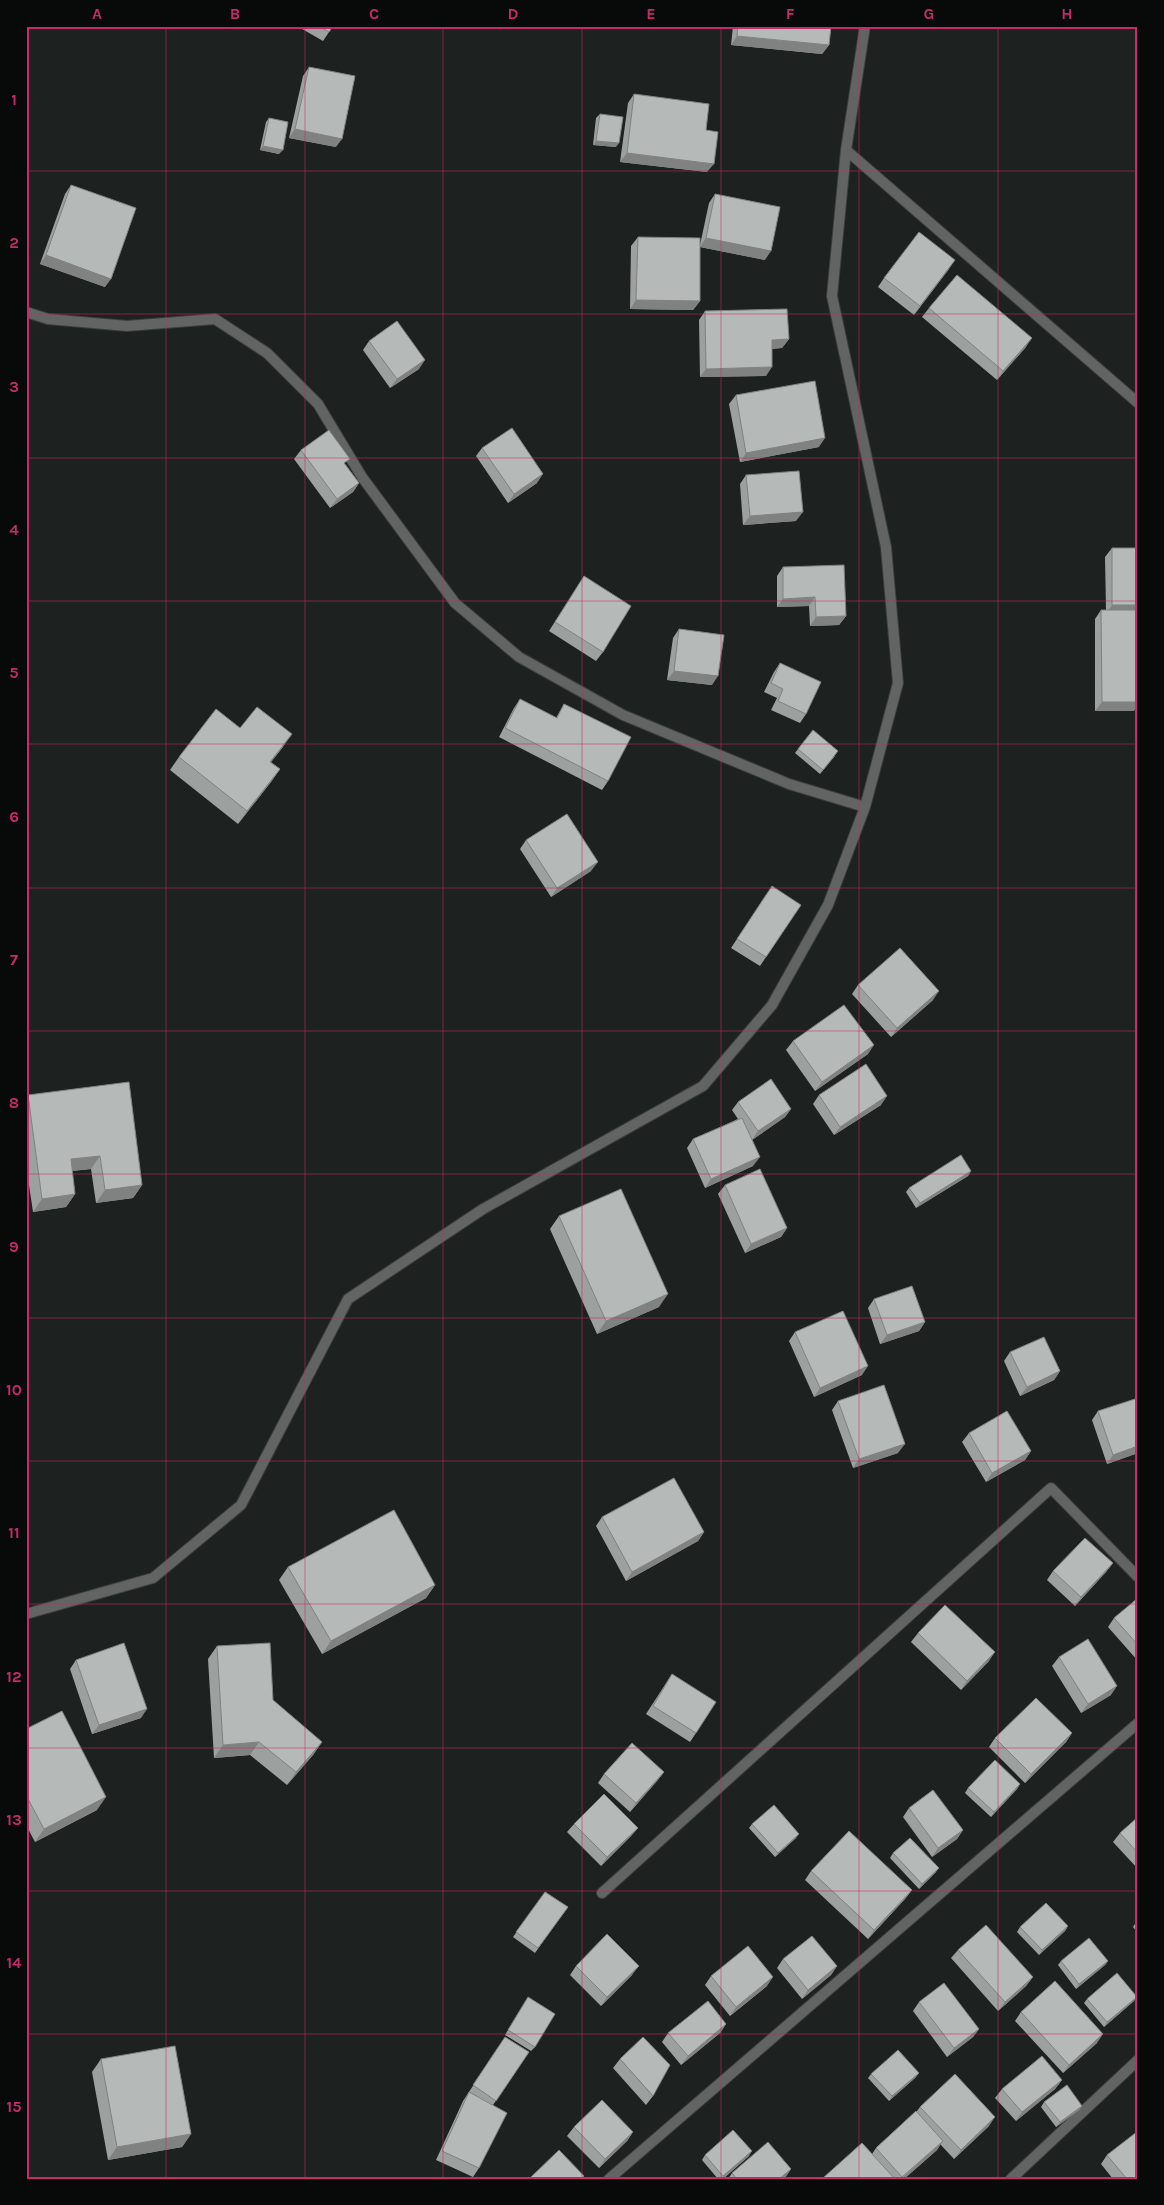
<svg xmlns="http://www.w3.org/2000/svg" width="1164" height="2205" viewBox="0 0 1164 2205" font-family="Karla,sans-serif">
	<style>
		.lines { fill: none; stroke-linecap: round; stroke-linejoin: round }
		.street-casing { stroke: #3a3e3c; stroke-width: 12 }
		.street { stroke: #626463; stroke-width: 10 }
		.wall { fill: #9ca09e }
		.shaded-wall { fill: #7f8281 }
		.building { fill: #b5bab8; stroke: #7f8281 }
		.grid { fill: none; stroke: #c42b67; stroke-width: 1; stroke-opacity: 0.55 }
		.neatline { fill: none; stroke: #c42b67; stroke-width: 2 }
		.grid-label { font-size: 16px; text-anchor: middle; font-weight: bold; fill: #c42b67 }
	</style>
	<rect width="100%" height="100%" fill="#1d211f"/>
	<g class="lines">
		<defs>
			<path id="street" d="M846 150 1138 403
				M26 312 48 319 127 326 215 319 267 353 318 404 362 477 455 603 519 657 623 715 789 784 865 807
				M26 1614 153 1578 241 1505 348 1299 483 1209 703 1086 772 1005 828 905 865 807 898 683 886 547 832 296 846 150 865 26
				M602 1893 1051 1488 1138 1577
				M609 2179 1138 1723
				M1011 2179 1138 2060"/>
		</defs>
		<use href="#street" class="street-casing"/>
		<use href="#street" class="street"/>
	</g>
	<path class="wall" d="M297 26H333L323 41Z
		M733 26H831L829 45 822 54 731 45Z
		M309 67 336 147 289 138 303 76Z
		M634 94 706 130 707 172 620 162 628 103Z
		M600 114 616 147 593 145 596 118Z
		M269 118 279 154 260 150 266 122Z
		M71 185 105 287 40 264 65 194Z
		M715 194 765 260 700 247V301L693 310 630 309 631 246 638 237 700 245 709 203Z
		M949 269 914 315 878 287 884 278Z
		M929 308 1026 347 997 380 922 317Z
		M705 311 789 339 782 348 772 349 766 376 700 377 699 320Z
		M369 341 419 369 390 388 363 350Z
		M736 395 819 447 740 462 729 404Z
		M482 448 537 483 508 503 476 456Z
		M301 450 346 465 359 483 353 492 330 508 294 459Z
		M746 475 796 521 743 525 740 484Z
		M1112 548 1134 711H1095V619L1101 610H1106L1105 557Z
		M783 567 846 616 839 625 810 626 809 606 777 607V576Z
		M584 576 603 652 596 661 549 631Z
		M679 629 712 685 667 680 673 638Z
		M780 663 806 714 800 723 771 710 777 698 764 692 774 672Z
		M520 699 556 718 564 704 608 781 602 790 499 737 514 708Z
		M240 728 283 747 271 762 280 769 271 782 238 824 170 770 179 757Z
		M798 749 835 756 820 774 795 753Z
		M526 840 591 871 551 897 520 849Z
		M766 895 801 905 760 966 731 948Z
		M858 985 933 1000 891 1037 852 994Z
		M793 1041 868 1054 815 1091 786 1050Z
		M28 1095 142 1185 133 1198 96 1203 91 1169 72 1171 75 1194 66 1207 33 1212 26 1165V1097Z
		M819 1095 881 1105 834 1135 813 1104Z
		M738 1102 791 1109 785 1117 752 1140 753 1166 705 1188 687 1148 693 1139 738 1119 732 1110Z
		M971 1171 968 1176 916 1208 906 1192 909 1188Z
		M725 1185 787 1228 781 1237 745 1253 718 1194Z
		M559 1216 659 1307 597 1334 550 1229Z
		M874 1299 925 1322 919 1331 880 1344 868 1308Z
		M795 1332 862 1375 814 1397 789 1341Z
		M1010 1352 1060 1371 1054 1380 1020 1396 1004 1361Z
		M838 1401 898 1453 853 1468 832 1410Z
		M1098 1411 1138 1453 1107 1464 1092 1420Z
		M969 1433 1031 1451 1025 1460 986 1482 962 1442Z
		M602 1517 704 1532 698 1541 626 1581 596 1526Z
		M1113 1563 1106 1572 1075 1606 1047 1580 1053 1571Z
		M288 1567 435 1585 426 1598 322 1654 279 1580Z
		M1138 1598V1661L1108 1627 1114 1618Z
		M918 1633 989 1661 961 1690 911 1642Z
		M217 1646 273 1700 322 1742 313 1755 287 1785 250 1755 214 1758 208 1659Z
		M1059 1657 1111 1695 1081 1713 1052 1666Z
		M76 1660 141 1718 92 1734 70 1669Z
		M672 1674 696 1733 690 1742 646 1714Z
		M26 1729 97 1810 35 1842 26 1825Z
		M1072 1733 1066 1742 1025 1783 989 1747 995 1738Z
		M664 1772 657 1781 630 1812 598 1783 604 1774Z
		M1020 1784 1017 1789 991 1817 965 1793 968 1788Z
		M909 1808 963 1830 957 1839 932 1857 903 1817Z
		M1138 1817V1869L1113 1842 1120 1833Z
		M574 1824 638 1828 631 1836 601 1866 567 1832Z
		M752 1824 796 1838 775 1857 749 1828Z
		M893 1853 936 1872 919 1889 890 1858Z
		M811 1871 912 1890 905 1899 868 1939 805 1880Z
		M545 1892 568 1907 535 1953 513 1937Z
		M1138 1919V1933L1133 1927Z
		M1068 1926 1065 1931 1039 1955 1017 1932 1020 1927Z
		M958 1950 1033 1977 1026 1986 998 2011 951 1958Z
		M783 1959 837 1966 831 1975 802 1999 777 1968Z
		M1061 1961H1108L1105 1965 1076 1989 1058 1965Z
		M576 1966 632 1975 601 2006 570 1975Z
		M711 1976 767 1986 730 2016 705 1985Z
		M1087 1999 1134 2001 1104 2027 1084 2003Z
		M525 2002 535 2047 531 2051 505 2035Z
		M919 2002 979 2029 973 2037 947 2057 913 2011Z
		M1021 2012 1097 2043 1063 2073 1015 2021Z
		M726 2024 720 2033 681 2065 662 2042 668 2033Z
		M499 2046 529 2052 493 2105 479 2168 473 2177 436 2160 463 2101Z
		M101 2059 191 2134 182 2147 108 2160 92 2072Z
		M620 2059 653 2096 646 2105 613 2068Z
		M919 2073 915 2078 889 2101 868 2078 871 2074Z
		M1062 2080 1055 2089 1016 2121 995 2098 1002 2089Z
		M1044 2102 1082 2106 1079 2110 1056 2127 1041 2107Z
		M920 2107 989 2126 954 2159 940 2144 937 2150 904 2179H823L862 2143 872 2154 876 2148 917 2111Z
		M574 2127 633 2132 627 2141 599 2168 567 2136Z
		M705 2155 749 2156 723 2179H718L702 2160Z
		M1107 2155 1138 2179H1113L1101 2164Z
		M791 2169 784 2179H728L732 2173Z"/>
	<path class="shaded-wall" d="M737 36 829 45 822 54 731 45Z
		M295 129 342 139 336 147 289 138Z
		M596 141 619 143 616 147 593 145Z
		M263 146 283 150 279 154 260 150Z
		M627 153 714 164 707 172 620 162Z
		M706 238 771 251 765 260 700 247Z
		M46 255 111 279 105 287 40 264Z
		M955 260 949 269 914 315 920 306Z
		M636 300 700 301 693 310 630 309Z
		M1032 338 1026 347 997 380 1003 371Z
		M789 339 782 348 765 349 772 340Z
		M425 360 419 369 390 388 397 379Z
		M772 367 766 376 700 377 706 369Z
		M825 438 819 447 740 462 746 453Z
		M543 474 537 483 508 503 514 494Z
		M359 483 353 492 330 508 337 499Z
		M803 512 796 521 743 525 750 516Z
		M815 597 809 606 777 607 783 599Z
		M1112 605H1138V613L1106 614Z
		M846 616 839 625 810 626 816 617Z
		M674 671 718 676 712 685 667 680Z
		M1102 702H1138V705L1134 711H1095Z
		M292 734 283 747 261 775 270 762Z
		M280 769 271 782 238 824 247 811Z
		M598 862 591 871 551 897 557 888Z
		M939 991 933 1000 891 1037 897 1028Z
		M874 1045 868 1054 815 1091 822 1082Z
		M887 1096 881 1105 834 1135 840 1127Z
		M791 1109 785 1117 752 1140 758 1131Z
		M100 1156 91 1169 62 1172 71 1159Z
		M760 1157 753 1166 705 1188 711 1179Z
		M971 1171 968 1176 916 1208 920 1203Z
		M142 1185 133 1198 96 1203 105 1190Z
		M75 1194 66 1207 33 1212 42 1199Z
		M787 1228 781 1237 745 1253 751 1244Z
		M668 1294 659 1307 597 1334 606 1321Z
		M925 1322 919 1331 880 1344 887 1335Z
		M868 1366 862 1375 814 1397 820 1388Z
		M1060 1371 1054 1380 1020 1396 1027 1387Z
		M905 1444 898 1453 853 1468 859 1459Z
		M1138 1446V1453L1107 1464 1113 1455Z
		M1031 1451 1025 1460 986 1482 992 1473Z
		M704 1532 698 1541 626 1581 632 1572Z
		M1113 1563 1106 1572 1075 1606 1081 1597Z
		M435 1585 426 1598 322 1654 331 1641Z
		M995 1652 989 1661 961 1690 967 1681Z
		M1117 1686 1111 1695 1081 1713 1088 1704Z
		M147 1709 141 1718 92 1734 99 1725Z
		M1072 1733 1066 1742 1025 1783 1031 1774Z
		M259 1742 250 1755 214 1758 223 1745Z
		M322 1742 313 1755 287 1785 296 1772Z
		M664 1772 657 1781 630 1812 636 1803Z
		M1020 1784 1017 1789 991 1817 994 1812Z
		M106 1797 97 1810 35 1842 44 1829Z
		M638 1828 631 1836 601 1866 607 1857Z
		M963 1830 957 1839 932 1857 938 1848Z
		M799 1834 796 1838 775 1857 778 1853Z
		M939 1868 936 1872 919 1889 922 1884Z
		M912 1890 905 1899 868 1939 874 1930Z
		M1068 1926 1065 1931 1039 1955 1042 1950Z
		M1108 1961 1105 1965 1076 1989 1079 1984Z
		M639 1966 632 1975 601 2006 607 1997Z
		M837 1966 831 1975 802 1999 808 1990Z
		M773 1977 767 1986 730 2016 736 2007Z
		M1033 1977 1026 1986 998 2011 1005 2002Z
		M1137 1997 1134 2001 1104 2027 1107 2022Z
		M726 2024 720 2033 681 2065 688 2056Z
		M979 2029 973 2037 947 2057 954 2048Z
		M1103 2034 1097 2043 1063 2073 1069 2065Z
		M919 2073 915 2078 889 2101 892 2096Z
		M1062 2080 1055 2089 1016 2121 1022 2112Z
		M1082 2106 1079 2110 1056 2127 1060 2122Z
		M995 2117 989 2126 954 2159 961 2150Z
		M633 2132 627 2141 599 2168 605 2159Z
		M191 2134 182 2147 108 2160 117 2147Z
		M943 2141 937 2150 904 2179H901Z
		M752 2151 749 2156 722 2179 723 2176Z
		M791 2169 785 2178 779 2179Z"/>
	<path class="building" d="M319 26H333L329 32Z
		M738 26H831L829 45 737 36Z
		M309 67 355 76 342 139 295 129Z
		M634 94 709 104 706 130 718 132 714 164 627 153Z
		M600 114 623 117 619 143 596 141Z
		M269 118 288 122 283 150 263 146Z
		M71 185 136 208 111 279 46 255Z
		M715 194 780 207 771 251 706 238Z
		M919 232 955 260 920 306 884 278Z
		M638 237 700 238V301L636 300Z
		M957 275 1032 338 1003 371 929 308Z
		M787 309 789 339 772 340V367L706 369 705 311Z
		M397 321 425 360 397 379 369 341Z
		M815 381 825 438 746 453 736 395Z
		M512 428 543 474 514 494 482 448Z
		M329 430 350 459 344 463 359 483 337 499 301 450Z
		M799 471 803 512 750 516 746 475Z
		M1112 548H1138V605H1112Z
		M844 565 846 616 816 617 815 597 783 599V567Z
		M584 576 631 606 603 652 555 622Z
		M1101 610H1138V702H1102Z
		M679 629 724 635 718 676 674 671Z
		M780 663 821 682 806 714 778 701 783 689 771 683Z
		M520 699 557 718 564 704 631 737 608 781 505 728Z
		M257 707 292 734 270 762 280 769 247 811 179 757 216 709 240 728Z
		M813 730 838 751 823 770 798 749Z
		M567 814 598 862 557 888 526 840Z
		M772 886 801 905 766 957 737 939Z
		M900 948 939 991 897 1028 858 985Z
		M844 1005 874 1045 822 1082 793 1041Z
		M866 1064 887 1096 840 1127 819 1095Z
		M771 1079 791 1109 758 1131 738 1102Z
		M129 1082 142 1185 105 1190 100 1156 71 1159 75 1194 42 1199 28 1095Z
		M742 1118 760 1157 711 1179 693 1139Z
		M961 1155 971 1171 920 1203 909 1188Z
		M760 1169 787 1228 751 1244 725 1185Z
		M621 1189 668 1294 606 1321 559 1216Z
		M912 1286 925 1322 887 1335 874 1299Z
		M843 1311 868 1366 820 1388 795 1332Z
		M1044 1337 1060 1371 1027 1387 1010 1352Z
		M884 1385 905 1444 859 1459 838 1401Z
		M1138 1398V1446L1113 1455 1098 1411Z
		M1007 1411 1031 1451 992 1473 969 1433Z
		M674 1478 704 1532 632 1572 602 1517Z
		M394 1510 435 1585 331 1641 288 1567Z
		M1085 1538 1113 1563 1081 1597 1053 1571Z
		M1138 1598V1645L1114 1618Z
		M945 1605 995 1652 967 1681 918 1633Z
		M1088 1639 1117 1686 1088 1704 1059 1657Z
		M124 1643 147 1709 99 1725 76 1660Z
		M270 1643 273 1700 322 1742 296 1772 259 1742 223 1745 217 1646Z
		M672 1674 716 1702 696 1733 653 1706Z
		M1036 1698 1072 1733 1031 1774 995 1738Z
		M62 1711 106 1797 44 1829 26 1795V1729Z
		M632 1743 664 1772 636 1803 604 1774Z
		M995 1760 1020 1784 994 1812 968 1788Z
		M933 1790 963 1830 938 1848 909 1808Z
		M604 1794 638 1828 607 1857 574 1824Z
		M774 1805 799 1834 778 1853 752 1824Z
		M1138 1817V1853L1120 1833Z
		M849 1831 912 1890 874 1930 811 1871Z
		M910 1838 939 1868 922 1884 893 1853Z
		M545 1892 568 1907 538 1948 516 1932Z
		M1046 1903 1068 1926 1042 1950 1020 1927Z
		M986 1925 1033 1977 1005 2002 958 1950Z
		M607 1934 639 1966 607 1997 576 1966Z
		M812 1936 837 1966 808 1990 783 1959Z
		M1089 1938 1108 1961 1079 1984 1061 1961Z
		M748 1946 773 1977 736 2007 711 1976Z
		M1117 1973 1137 1997 1107 2022 1087 1999Z
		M1055 1981 1103 2034 1069 2065 1021 2012Z
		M944 1983 979 2029 954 2048 919 2002Z
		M528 1997 555 2014 535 2047 508 2030Z
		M708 2001 726 2024 688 2056 668 2033Z
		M505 2037 529 2052 496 2101 473 2085Z
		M643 2037 670 2065 653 2096 620 2059Z
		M175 2046 191 2134 117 2147 101 2059Z
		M898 2050 919 2073 892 2096 871 2074Z
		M1042 2056 1062 2080 1022 2112 1002 2089Z
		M955 2074 995 2117 961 2150 920 2107Z
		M1067 2085 1082 2106 1060 2122 1044 2102Z
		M469 2092 507 2113 479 2168 442 2151Z
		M602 2100 633 2132 605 2159 574 2127Z
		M916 2111 943 2141 902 2177 876 2148Z
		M733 2130 752 2151 723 2176 705 2155Z
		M1138 2131V2179H1127L1107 2155Z
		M768 2142 791 2169 779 2179H737L732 2173Z
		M862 2143 895 2179H824L823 2178Z
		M559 2150 584 2176 581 2179H529Z"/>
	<path class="grid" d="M166 26V2179M305 26V2179M443 26V2179M582 26V2179M721 26V2179M859 26V2179M998 26V2179M26 171H1138M26 314H1138M26 458H1138M26 601H1138M26 744H1138M26 888H1138M26 1031H1138M26 1174H1138M26 1318H1138M26 1461H1138M26 1604H1138M26 1748H1138M26 1891H1138M26 2034H1138"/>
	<rect width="1164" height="2205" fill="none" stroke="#080a09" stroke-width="55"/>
	<rect x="28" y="28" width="1108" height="2150" class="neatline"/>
	<g class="grid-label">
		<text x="97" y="19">A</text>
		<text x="235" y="19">B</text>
		<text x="374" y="19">C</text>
		<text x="513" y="19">D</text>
		<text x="651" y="19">E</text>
		<text x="790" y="19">F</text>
		<text x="929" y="19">G</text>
		<text x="1067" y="19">H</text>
		<text x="14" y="105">1</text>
		<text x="14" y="248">2</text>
		<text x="14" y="392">3</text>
		<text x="14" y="535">4</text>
		<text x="14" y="678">5</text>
		<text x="14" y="822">6</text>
		<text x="14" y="965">7</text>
		<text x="14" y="1108">8</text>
		<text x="14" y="1252">9</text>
		<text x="14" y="1395">10</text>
		<text x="14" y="1538">11</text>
		<text x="14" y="1682">12</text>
		<text x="14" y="1825">13</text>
		<text x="14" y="1968">14</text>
		<text x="14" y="2112">15</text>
	</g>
</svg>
